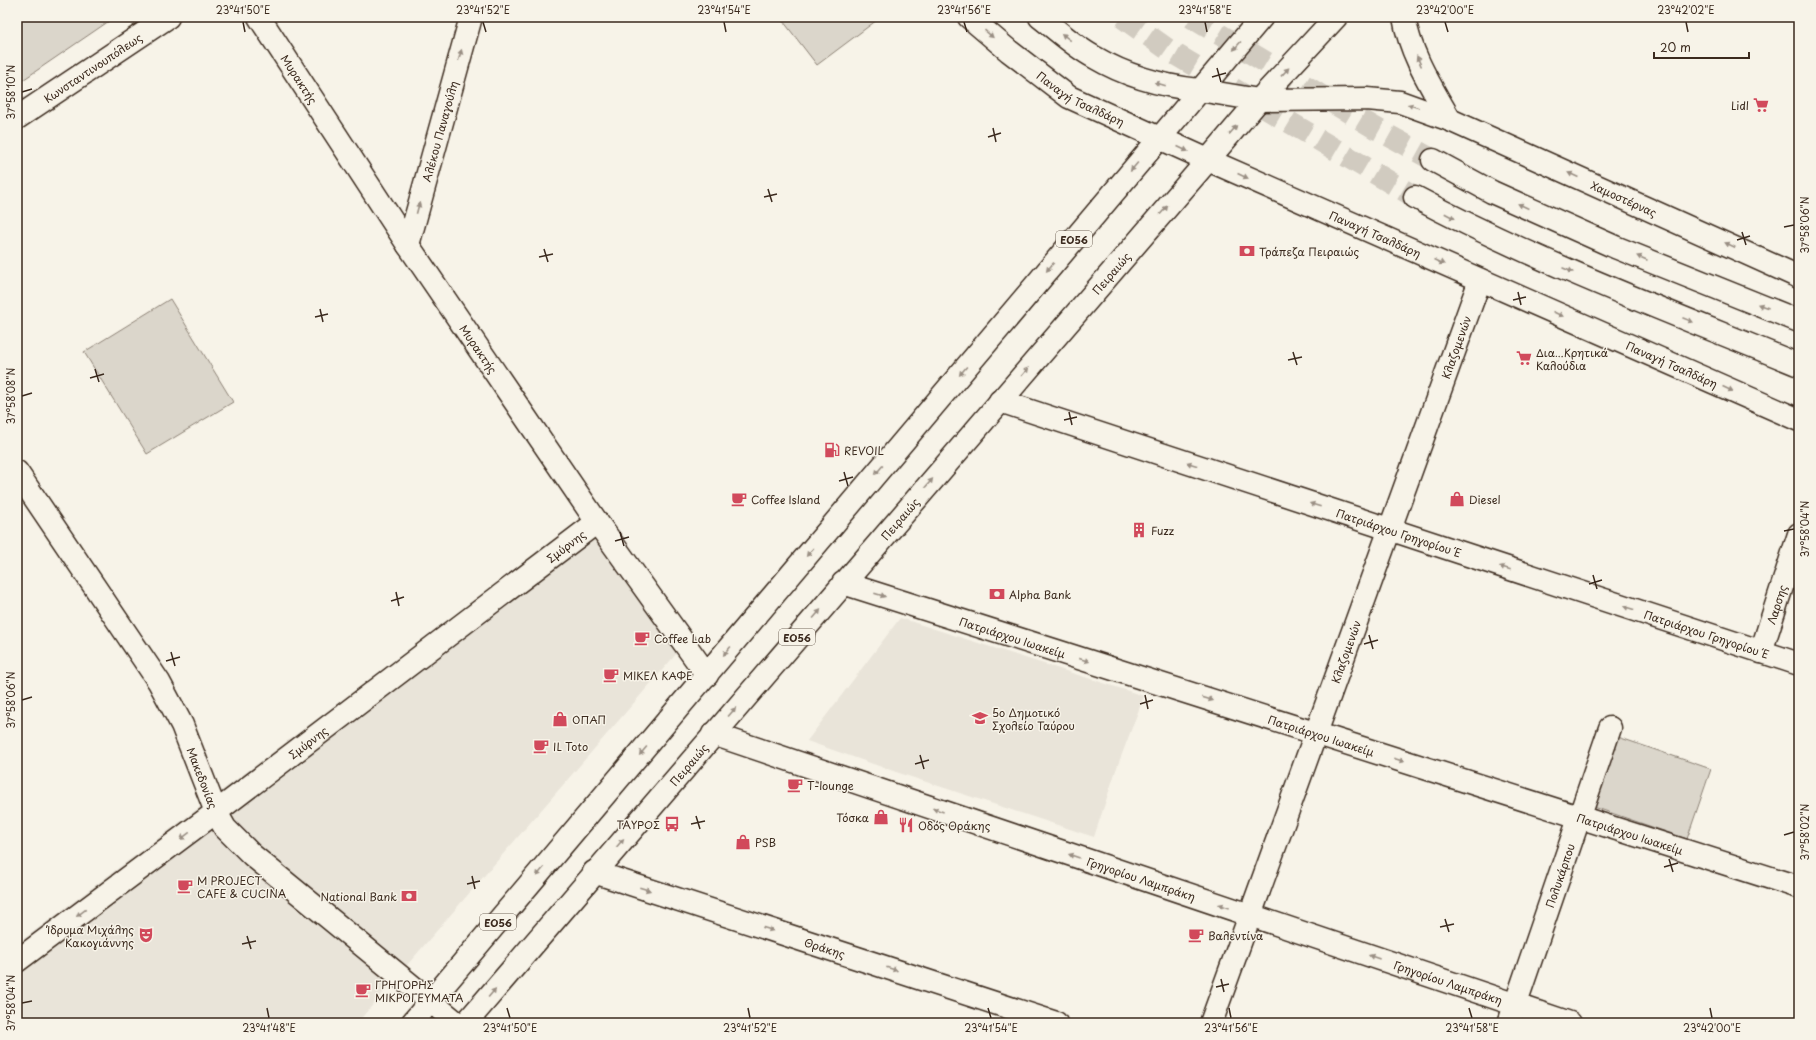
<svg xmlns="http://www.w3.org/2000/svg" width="1816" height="1040" viewBox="0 0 1816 1040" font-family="'Playpen Sans',sans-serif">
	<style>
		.built { fill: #e9e4d9 }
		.green { fill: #dbd6cb; stroke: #8b8074 }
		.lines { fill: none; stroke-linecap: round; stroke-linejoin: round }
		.major-tunnel { stroke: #d1cbc0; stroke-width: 22; stroke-dasharray: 22 11; stroke-linecap: butt }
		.minor-casing { stroke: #3b2a1e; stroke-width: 25 }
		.major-casing { stroke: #3b2a1e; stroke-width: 25 }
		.minor { stroke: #f7f3e8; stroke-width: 22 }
		.major { stroke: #f7f3e8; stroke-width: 22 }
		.oneway { fill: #998e83 }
		.ticks { fill: none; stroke: #3b2a1e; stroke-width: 1.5 }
		.labels { text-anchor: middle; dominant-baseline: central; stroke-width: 3; stroke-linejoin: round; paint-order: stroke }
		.shield { fill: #f7f3e8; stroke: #73665b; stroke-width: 1 }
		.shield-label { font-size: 10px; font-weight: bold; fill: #3b2a1e }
		.street-label { font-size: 11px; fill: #3b2a1e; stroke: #f7f3e8 }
		.poi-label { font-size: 11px; fill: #3b2a1e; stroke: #f7f3e8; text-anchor: start }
		.neatline { fill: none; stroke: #3b2a1e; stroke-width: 1.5 }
		.ticks-label { font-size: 10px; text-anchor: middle; fill: #3b2a1e }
	</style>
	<rect width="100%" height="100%" fill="#f7f3e8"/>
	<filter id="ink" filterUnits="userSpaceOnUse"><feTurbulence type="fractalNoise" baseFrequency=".025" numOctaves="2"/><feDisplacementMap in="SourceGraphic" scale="8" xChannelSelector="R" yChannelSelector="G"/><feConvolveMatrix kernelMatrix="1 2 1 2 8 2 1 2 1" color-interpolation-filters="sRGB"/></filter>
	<g filter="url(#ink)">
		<path class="built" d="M598 508 690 638 357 1023H17V944Z
			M900 618 1144 696 1116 770 1094 837 899 773 807 741Z"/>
		<path class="green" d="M27 17H115L17 84V24Z
			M780 17H881L817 65Z
			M170 299 233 402 147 454 84 352Z
			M1618 737 1711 769 1687 839 1594 807Z"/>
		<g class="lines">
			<path class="major-tunnel" d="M1122 17 1173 53 1415 197
				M1191 17 1375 128 1433 160"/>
			<defs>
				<g id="minor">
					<path id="s1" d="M259 17 408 245 597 522 707 675"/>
					<path id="s2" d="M969 17 1009 51 1069 97 1208 160"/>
					<path d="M1040 17C1057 30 1075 47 1094 57 1126 76 1162 86 1199 90"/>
					<path id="s3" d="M17 118 168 17"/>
					<path id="s4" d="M408 245 471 17"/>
					<path id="s5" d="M1000 401 1799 664"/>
					<path id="s6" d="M17 472 159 682 182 725 216 812 225 828 252 855 457 1023"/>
					<path id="s7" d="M843 583 1799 887"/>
					<path id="s8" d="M1761 652 1799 534"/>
					<path id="s9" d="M713 734 1570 1023"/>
					<path id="s10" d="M594 872 1056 1023"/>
					<path id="s11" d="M17 961 216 812 597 522"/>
					<path id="s12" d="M1211 1023 1480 280"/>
					<path id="s13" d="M1509 1023 1610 728"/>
				</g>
				<g id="major">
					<path d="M1404 17C1410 54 1432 88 1450 120"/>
					<path id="s14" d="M1199 90 1259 100 1367 99 1400 102 1450 120 1799 277"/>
					<path id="s15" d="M1208 160 1799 420"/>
					<path d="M1433 160 1492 192 1615 247 1799 321"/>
					<path d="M1415 197C1539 263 1670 312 1799 365"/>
					<path d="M412 1023 1262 17"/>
					<path id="s16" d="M466 1023 1208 160 1259 100 1336 17"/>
				</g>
			</defs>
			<use href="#minor" class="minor-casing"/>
			<use href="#major" class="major-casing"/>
			<use href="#minor" class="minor"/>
			<use href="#major" class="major"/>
		</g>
		<defs><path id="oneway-solid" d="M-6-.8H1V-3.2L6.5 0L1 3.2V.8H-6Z"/></defs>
		<g class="oneway">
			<use href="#oneway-solid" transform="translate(989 34) rotate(41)"/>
			<use href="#oneway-solid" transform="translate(1066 37) rotate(-143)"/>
			<use href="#oneway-solid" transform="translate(1237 46) rotate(131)"/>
			<use href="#oneway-solid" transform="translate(460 55) rotate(-74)"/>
			<use href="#oneway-solid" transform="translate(1419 61) rotate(-114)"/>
			<use href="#oneway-solid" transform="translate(1285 72) rotate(-47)"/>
			<use href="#oneway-solid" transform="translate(1160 84) rotate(-164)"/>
			<use href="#oneway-solid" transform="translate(1413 106) rotate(-162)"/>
			<use href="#oneway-solid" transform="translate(1233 130) rotate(-49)"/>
			<use href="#oneway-solid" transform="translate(1183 149) rotate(24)"/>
			<use href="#oneway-solid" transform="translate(1134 167) rotate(130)"/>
			<use href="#oneway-solid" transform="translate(1573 175) rotate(-156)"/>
			<use href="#oneway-solid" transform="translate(1243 176) rotate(24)"/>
			<use href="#oneway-solid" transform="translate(1523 206) rotate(-155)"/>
			<use href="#oneway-solid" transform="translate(418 208) rotate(-75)"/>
			<use href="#oneway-solid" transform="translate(1164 210) rotate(-49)"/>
			<use href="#oneway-solid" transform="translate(1450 216) rotate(28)"/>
			<use href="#oneway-solid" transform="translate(1730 245) rotate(-156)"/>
			<use href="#oneway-solid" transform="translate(1642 258) rotate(-157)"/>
			<use href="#oneway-solid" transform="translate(1439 262) rotate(24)"/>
			<use href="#oneway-solid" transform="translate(1050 267) rotate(130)"/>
			<use href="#oneway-solid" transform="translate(1568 270) rotate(23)"/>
			<use href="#oneway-solid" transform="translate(1763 306) rotate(-160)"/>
			<use href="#oneway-solid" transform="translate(1558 314) rotate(24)"/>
			<use href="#oneway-solid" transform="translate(1688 320) rotate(22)"/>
			<use href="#oneway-solid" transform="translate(963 371) rotate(130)"/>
			<use href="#oneway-solid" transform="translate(1025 372) rotate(-49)"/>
			<use href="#oneway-solid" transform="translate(1728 389) rotate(24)"/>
			<use href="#oneway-solid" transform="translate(1192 464) rotate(-162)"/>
			<use href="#oneway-solid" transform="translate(879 470) rotate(130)"/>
			<use href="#oneway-solid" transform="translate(929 483) rotate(-49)"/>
			<use href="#oneway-solid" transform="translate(1315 505) rotate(-162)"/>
			<use href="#oneway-solid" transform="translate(810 552) rotate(130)"/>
			<use href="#oneway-solid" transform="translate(1505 568) rotate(-162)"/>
			<use href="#oneway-solid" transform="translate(880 595) rotate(18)"/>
			<use href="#oneway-solid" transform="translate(1629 608) rotate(-162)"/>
			<use href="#oneway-solid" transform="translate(817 614) rotate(-49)"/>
			<use href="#oneway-solid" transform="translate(727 651) rotate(130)"/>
			<use href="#oneway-solid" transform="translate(1084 660) rotate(18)"/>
			<use href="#oneway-solid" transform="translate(1208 699) rotate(18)"/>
			<use href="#oneway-solid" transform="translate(732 712) rotate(-49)"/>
			<use href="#oneway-solid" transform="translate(643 751) rotate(130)"/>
			<use href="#oneway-solid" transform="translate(1399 760) rotate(18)"/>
			<use href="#oneway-solid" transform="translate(938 810) rotate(-161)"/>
			<use href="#oneway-solid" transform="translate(185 836) rotate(143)"/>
			<use href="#oneway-solid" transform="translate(620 843) rotate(-49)"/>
			<use href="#oneway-solid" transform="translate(1074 856) rotate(-161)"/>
			<use href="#oneway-solid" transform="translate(540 872) rotate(130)"/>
			<use href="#oneway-solid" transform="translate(645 889) rotate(18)"/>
			<use href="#oneway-solid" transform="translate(1224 906) rotate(-161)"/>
			<use href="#oneway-solid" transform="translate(81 913) rotate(143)"/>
			<use href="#oneway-solid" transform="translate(768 929) rotate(18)"/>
			<use href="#oneway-solid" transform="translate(1374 957) rotate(-161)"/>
			<use href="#oneway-solid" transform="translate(892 969) rotate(18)"/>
			<use href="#oneway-solid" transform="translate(492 993) rotate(-50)"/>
		</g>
	</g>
	<path class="ticks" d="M243 22 245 32M483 22 486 32M724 22 726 32M964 22 967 32M1205 22 1207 32M1445 22 1448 32M1686 22 1688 32M1217 68 1221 82M1212 77 1226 73M22 92 32 89M993 128 996 142M988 137 1001 133M768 189 772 202M764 197 777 194M1784 227 1794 225M1742 232 1746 245M1737 240 1750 236M544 249 548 262M539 257 553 254M1518 292 1521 305M1513 300 1526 297M320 309 323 322M315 317 328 314M1293 352 1297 365M1288 360 1302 357M95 369 99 382M90 378 104 374M22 396 32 393M1069 412 1072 425M1064 420 1077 417M844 472 848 486M839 481 853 477M1784 531 1794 529M620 532 624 546M615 541 629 537M1593 575 1597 589M1589 584 1602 580M396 592 399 606M391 601 404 597M1369 635 1373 649M1364 644 1378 640M171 652 175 666M166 661 180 657M1145 695 1148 709M22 700 32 697M1140 704 1153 700M920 755 924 769M915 764 929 760M696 816 700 829M691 824 705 821M1784 835 1794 832M1669 859 1673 872M1664 867 1678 863M472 876 475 889M467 884 480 881M1445 919 1449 932M1440 927 1454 924M247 936 251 949M242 944 256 941M1221 979 1224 992M1216 987 1229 984M22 1003 32 1001M267 1008 269 1018M507 1008 510 1018M748 1008 750 1018M988 1008 991 1018M1229 1008 1231 1018M1469 1008 1472 1018M1710 1008 1712 1018"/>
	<defs>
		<symbol id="supermarket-bare" viewBox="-9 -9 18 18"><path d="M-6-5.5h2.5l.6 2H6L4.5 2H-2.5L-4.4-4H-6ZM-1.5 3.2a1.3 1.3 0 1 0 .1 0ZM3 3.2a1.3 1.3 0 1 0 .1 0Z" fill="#d1495b" stroke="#f7f3e8" stroke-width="2.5" paint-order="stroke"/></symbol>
		<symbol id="bank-bare" viewBox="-9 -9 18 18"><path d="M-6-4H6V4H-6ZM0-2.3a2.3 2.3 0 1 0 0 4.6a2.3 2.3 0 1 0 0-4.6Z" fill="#d1495b" stroke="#f7f3e8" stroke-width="2.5" paint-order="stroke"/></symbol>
		<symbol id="fuel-bare" viewBox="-9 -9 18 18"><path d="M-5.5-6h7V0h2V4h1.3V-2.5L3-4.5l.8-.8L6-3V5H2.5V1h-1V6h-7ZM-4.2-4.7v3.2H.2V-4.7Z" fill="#d1495b" stroke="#f7f3e8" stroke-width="2.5" paint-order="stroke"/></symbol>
		<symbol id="cafe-bare" viewBox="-9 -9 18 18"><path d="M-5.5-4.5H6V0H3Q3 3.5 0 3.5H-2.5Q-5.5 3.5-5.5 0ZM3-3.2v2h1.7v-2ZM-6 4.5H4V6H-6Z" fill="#d1495b" stroke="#f7f3e8" stroke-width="2.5" paint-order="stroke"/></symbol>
		<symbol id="shop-bare" viewBox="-9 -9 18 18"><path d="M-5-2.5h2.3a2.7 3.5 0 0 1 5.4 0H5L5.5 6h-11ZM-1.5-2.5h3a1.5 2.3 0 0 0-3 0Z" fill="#d1495b" stroke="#f7f3e8" stroke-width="2.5" paint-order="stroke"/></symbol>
		<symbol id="building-bare" viewBox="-9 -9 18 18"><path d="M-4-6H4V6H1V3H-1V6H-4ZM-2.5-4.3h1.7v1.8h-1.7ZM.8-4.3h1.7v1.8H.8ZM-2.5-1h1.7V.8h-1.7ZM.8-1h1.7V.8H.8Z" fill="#d1495b" stroke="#f7f3e8" stroke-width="2.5" paint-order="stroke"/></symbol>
		<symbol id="school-bare" viewBox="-9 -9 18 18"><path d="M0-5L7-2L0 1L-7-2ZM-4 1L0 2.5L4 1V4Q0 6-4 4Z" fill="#d1495b" stroke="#f7f3e8" stroke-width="2.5" paint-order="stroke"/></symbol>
		<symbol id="bus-bare" viewBox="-9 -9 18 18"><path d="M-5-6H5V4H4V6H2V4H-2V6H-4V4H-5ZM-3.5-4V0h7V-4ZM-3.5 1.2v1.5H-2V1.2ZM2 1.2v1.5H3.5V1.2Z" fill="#d1495b" stroke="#f7f3e8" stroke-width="2.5" paint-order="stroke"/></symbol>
		<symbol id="restaurant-bare" viewBox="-9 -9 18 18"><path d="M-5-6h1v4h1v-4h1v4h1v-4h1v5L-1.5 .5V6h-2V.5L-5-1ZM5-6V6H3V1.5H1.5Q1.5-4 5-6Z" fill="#d1495b" stroke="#f7f3e8" stroke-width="2.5" paint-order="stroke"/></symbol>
		<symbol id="theatre-bare" viewBox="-9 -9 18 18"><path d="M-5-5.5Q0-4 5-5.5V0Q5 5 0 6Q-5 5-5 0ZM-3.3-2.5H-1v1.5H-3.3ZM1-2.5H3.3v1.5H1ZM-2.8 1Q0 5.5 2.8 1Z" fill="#d1495b" stroke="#f7f3e8" stroke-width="2.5" paint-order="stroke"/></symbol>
	</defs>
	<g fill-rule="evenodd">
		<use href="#supermarket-bare" x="1750" y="94" width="22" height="22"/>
		<use href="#bank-bare" x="1236" y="240" width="22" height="22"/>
		<use href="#supermarket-bare" x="1513" y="347" width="22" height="22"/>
		<use href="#fuel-bare" x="821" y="439" width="22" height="22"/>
		<use href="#cafe-bare" x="728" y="488" width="22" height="22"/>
		<use href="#shop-bare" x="1446" y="488" width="22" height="22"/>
		<use href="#building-bare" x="1128" y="519" width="22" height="22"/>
		<use href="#bank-bare" x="986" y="583" width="22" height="22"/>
		<use href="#cafe-bare" x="631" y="627" width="22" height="22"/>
		<use href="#cafe-bare" x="600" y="664" width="22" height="22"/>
		<use href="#school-bare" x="969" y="707" width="22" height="22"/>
		<use href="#shop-bare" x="549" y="708" width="22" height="22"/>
		<use href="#cafe-bare" x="530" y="735" width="22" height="22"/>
		<use href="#cafe-bare" x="784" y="774" width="22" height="22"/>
		<use href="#shop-bare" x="870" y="806" width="22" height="22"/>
		<use href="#bus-bare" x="661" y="813" width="22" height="22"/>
		<use href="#restaurant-bare" x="895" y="814" width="22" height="22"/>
		<use href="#shop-bare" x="732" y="831" width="22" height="22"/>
		<use href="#cafe-bare" x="174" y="875" width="22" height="22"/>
		<use href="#bank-bare" x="398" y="885" width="22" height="22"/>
		<use href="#theatre-bare" x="135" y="924" width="22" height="22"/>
		<use href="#cafe-bare" x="1185" y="924" width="22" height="22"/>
		<use href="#cafe-bare" x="352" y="979" width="22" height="22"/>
	</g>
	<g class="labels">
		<g class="shield">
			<rect x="1056" y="231" width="36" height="16" rx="3"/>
			<rect x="779" y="629" width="36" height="16" rx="3"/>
			<rect x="480" y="914" width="36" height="16" rx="3"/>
		</g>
		<g class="shield-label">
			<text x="1074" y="239">ΕΟ56</text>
			<text x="797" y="637">ΕΟ56</text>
			<text x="498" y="922">ΕΟ56</text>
		</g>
		<g class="street-label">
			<text stroke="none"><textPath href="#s3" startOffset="91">Κωνσταντινουπόλεως</textPath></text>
			<text stroke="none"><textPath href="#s1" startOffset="74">Μυρακτής</textPath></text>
			<text stroke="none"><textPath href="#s2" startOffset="139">Παναγή Τσαλδάρη</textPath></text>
			<text stroke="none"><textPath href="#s4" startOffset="118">Αλέκου Παναγούλη</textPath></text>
			<text stroke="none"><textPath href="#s14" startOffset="446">Χαμοστέρνας</textPath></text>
			<text stroke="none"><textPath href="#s15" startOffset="183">Παναγή Τσαλδάρη</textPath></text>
			<text stroke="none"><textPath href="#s16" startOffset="989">Πειραιώς</textPath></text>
			<text stroke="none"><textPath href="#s12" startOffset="719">Κλαζομενών</textPath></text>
			<text stroke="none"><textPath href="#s1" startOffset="398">Μυρακτής</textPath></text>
			<text stroke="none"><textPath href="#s15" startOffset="507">Παναγή Τσαλδάρη</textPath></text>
			<text stroke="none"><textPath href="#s16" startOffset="665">Πειραιώς</textPath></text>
			<text stroke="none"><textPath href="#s5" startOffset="420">Πατριάρχου Γρηγορίου Ε΄</textPath></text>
			<text stroke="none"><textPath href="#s11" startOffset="688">Σμύρνης</textPath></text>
			<text stroke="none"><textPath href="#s8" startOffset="50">Λαρσης</textPath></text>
			<text stroke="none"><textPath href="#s5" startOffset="744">Πατριάρχου Γρηγορίου Ε΄</textPath></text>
			<text stroke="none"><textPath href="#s7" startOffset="178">Πατριάρχου Ιωακείμ</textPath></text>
			<text stroke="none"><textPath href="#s12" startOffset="395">Κλαζομενών</textPath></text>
			<text stroke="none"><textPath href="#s7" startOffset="502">Πατριάρχου Ιωακείμ</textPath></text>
			<text stroke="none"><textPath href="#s11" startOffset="364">Σμύρνης</textPath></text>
			<text stroke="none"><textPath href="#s16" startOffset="341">Πειραιώς</textPath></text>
			<text stroke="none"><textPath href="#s6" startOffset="359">Μακεδονίας</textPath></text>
			<text stroke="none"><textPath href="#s7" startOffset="826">Πατριάρχου Ιωακείμ</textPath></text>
			<text stroke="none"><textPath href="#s13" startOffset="156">Πολυκάρπου</textPath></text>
			<text stroke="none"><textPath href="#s9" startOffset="452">Γρηγορίου Λαμπράκη</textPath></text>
			<text stroke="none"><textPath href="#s10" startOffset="243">Θράκης</textPath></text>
			<text stroke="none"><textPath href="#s9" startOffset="776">Γρηγορίου Λαμπράκη</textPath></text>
		</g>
		<g class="poi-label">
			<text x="1749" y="105" text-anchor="end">Lidl</text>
			<text x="1259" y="251">Τράπεζα Πειραιώς</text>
			<text x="1536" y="352">Δια...Κρητικά<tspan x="1536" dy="13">Καλούδια</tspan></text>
			<text x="844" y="450">REVOIL</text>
			<text x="751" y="499">Coffee Island</text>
			<text x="1469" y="499">Diesel</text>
			<text x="1151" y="530">Fuzz</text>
			<text x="1009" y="594">Alpha Bank</text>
			<text x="654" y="638">Coffee Lab</text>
			<text x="623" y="675">ΜΙΚΕΛ ΚΑΦΕ</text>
			<text x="992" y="712">5ο Δημοτικό<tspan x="992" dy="13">Σχολείο Ταύρου</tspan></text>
			<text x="572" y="719">ΟΠΑΠ</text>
			<text x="553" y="746">IL Toto</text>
			<text x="807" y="785">T-lounge</text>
			<text x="869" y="817" text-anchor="end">Τόσκα</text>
			<text x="660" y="824" text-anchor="end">ΤΑΥΡΟΣ</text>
			<text x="918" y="825">Οδός Θράκης</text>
			<text x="755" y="842">PSB</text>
			<text x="197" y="880">M PROJECT<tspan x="197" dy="13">CAFE &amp; CUCINA</tspan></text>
			<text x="397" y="896" text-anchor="end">National Bank</text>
			<text x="134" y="929" text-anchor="end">Ίδρυμα Μιχάλης<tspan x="134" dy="13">Κακογιάννης</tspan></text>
			<text x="1208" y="935">Βαλεντίνα</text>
			<text x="375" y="984">ΓΡΗΓΟΡΗΣ<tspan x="375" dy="13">ΜΙΚΡΟΓΕΥΜΑΤΑ</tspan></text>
		</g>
	</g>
	<rect width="1816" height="1040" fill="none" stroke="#f7f3e8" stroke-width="44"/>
	<path d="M1654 52v6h95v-6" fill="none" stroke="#3b2a1e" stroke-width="2"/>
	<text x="1660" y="52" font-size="12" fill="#3b2a1e" stroke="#f7f3e8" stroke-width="3" paint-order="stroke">20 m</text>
	<rect x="22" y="22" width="1772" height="996" class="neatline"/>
	<g class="ticks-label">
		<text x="243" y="14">23°41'50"E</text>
		<text x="483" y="14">23°41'52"E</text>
		<text x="724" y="14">23°41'54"E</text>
		<text x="964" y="14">23°41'56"E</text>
		<text x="1205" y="14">23°41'58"E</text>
		<text x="1445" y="14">23°42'00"E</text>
		<text x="1686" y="14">23°42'02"E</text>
		<text transform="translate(11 92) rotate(-90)" y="4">37°58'10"N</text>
		<text transform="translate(1805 225) rotate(-90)" y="4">37°58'06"N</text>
		<text transform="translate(11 396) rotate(-90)" y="4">37°58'08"N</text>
		<text transform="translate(1805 529) rotate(-90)" y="4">37°58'04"N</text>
		<text transform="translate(11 700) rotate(-90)" y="4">37°58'06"N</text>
		<text transform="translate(1805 832) rotate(-90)" y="4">37°58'02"N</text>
		<text transform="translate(11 1003) rotate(-90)" y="4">37°58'04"N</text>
		<text x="269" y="1032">23°41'48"E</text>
		<text x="510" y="1032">23°41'50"E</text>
		<text x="750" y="1032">23°41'52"E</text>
		<text x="991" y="1032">23°41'54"E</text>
		<text x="1231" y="1032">23°41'56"E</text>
		<text x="1472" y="1032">23°41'58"E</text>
		<text x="1712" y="1032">23°42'00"E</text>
	</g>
</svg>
